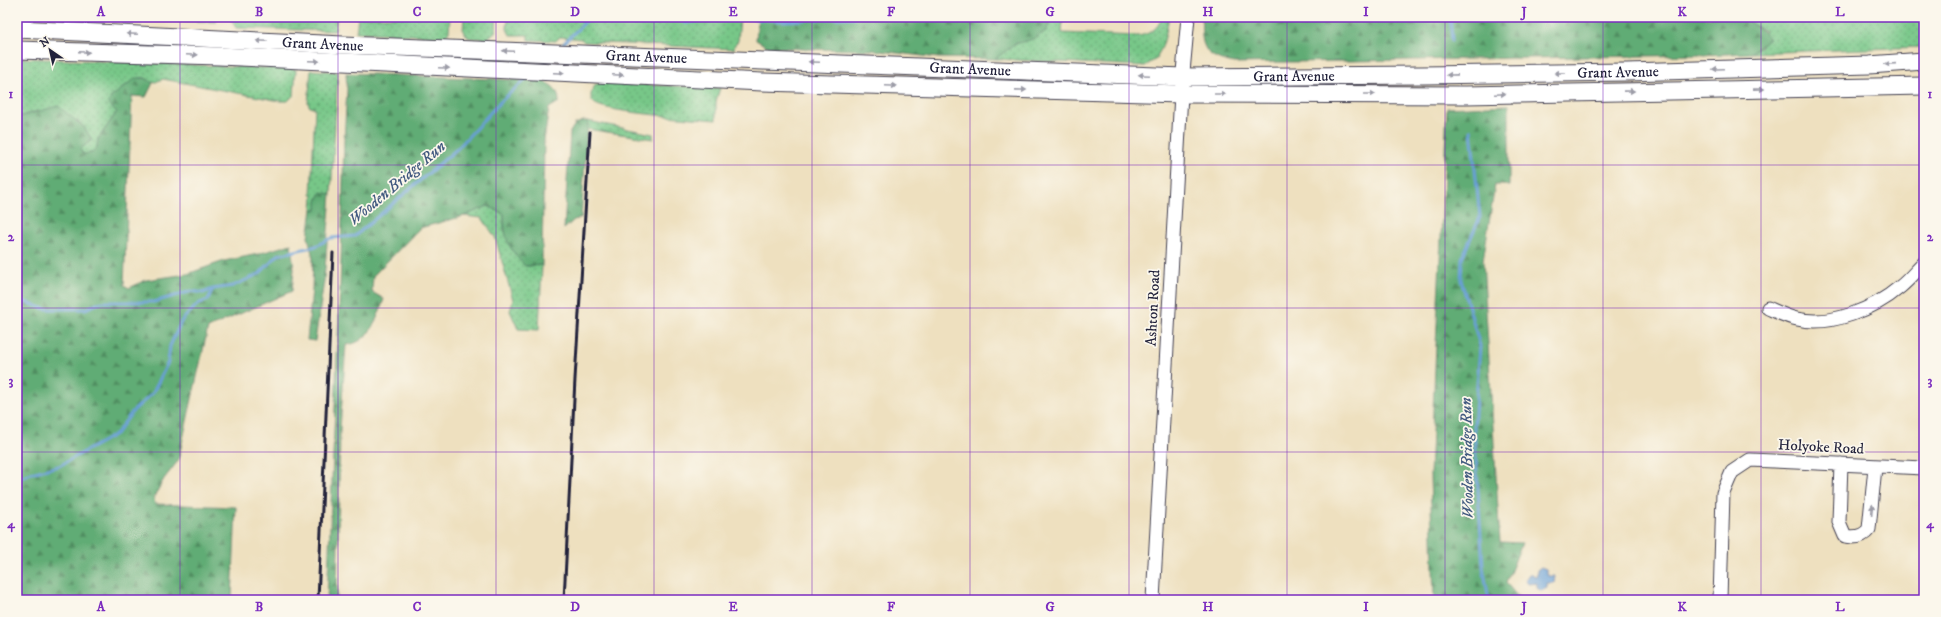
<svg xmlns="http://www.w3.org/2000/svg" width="1941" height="617" viewBox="0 0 1941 617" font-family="'IM FELL DW Pica',serif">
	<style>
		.grass { fill: url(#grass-dots); stroke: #4c7462 }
		.forest { fill: url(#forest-firs); stroke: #426758 }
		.water { fill: #689fd5; stroke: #456088 }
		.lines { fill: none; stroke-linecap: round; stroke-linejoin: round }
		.stream { stroke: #689fd5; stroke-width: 3 }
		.minor-casing { stroke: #413e4f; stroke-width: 15 }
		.major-casing { stroke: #413e4f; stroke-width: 19 }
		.minor { stroke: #fff; stroke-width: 13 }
		.major { stroke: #fff; stroke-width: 17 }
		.rail { stroke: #22223b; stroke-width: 3 }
		.oneway { fill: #9c9ca7 }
		.grid { fill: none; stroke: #7b2cbf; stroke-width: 1; stroke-opacity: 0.55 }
		.labels { text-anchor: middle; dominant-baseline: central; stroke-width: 3.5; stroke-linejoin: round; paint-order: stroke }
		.street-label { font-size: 15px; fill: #22223b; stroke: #fbf7ec }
		.water-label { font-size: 16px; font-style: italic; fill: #425a80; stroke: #fbf7ec }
		.neatline { fill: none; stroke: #7b2cbf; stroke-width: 1.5 }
		.grid-label { font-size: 13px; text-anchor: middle; font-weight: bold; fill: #7b2cbf }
	</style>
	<defs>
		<pattern id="grass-dots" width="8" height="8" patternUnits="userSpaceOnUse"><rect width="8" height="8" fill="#77c788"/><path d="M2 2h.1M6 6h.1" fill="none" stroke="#61a170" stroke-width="1.8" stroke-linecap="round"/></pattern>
		<pattern id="forest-firs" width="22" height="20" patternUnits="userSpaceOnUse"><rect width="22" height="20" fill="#61ac74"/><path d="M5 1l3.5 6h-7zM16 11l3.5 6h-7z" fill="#508c60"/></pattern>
	</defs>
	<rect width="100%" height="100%" fill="#fbf7ec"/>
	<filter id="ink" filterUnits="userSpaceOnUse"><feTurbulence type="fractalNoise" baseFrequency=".025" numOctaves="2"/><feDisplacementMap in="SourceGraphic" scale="8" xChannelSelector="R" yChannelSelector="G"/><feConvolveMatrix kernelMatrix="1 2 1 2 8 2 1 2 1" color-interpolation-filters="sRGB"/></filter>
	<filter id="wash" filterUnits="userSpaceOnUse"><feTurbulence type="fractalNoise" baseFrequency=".012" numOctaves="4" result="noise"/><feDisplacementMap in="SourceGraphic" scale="16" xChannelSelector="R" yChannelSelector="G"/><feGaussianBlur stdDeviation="0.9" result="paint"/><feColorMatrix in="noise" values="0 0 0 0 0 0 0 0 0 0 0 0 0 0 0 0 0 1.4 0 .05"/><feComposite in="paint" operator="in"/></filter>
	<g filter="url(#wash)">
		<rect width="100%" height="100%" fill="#eee0bf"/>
		<path class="grass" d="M88 17H218L216 22Z
			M231 17H337L335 31 236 28 231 20Z
			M358 17H450L449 31 445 37 356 32Z
			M464 17H497L496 31 487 39 469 38 463 31Z
			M508 17H740L738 41 735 44 734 49 584 42 581 39 560 37 556 41 528 40V35H510L507 29Z
			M1052 17H1063L1062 33 1138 36C1150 34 1158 29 1162 17H1169C1166 30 1165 45 1157 56L1158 58 1145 66 995 59C1001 54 1008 48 1016 44 1036 35 1042 41 1052 17Z
			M1747 17H1924V47L1751 53 1761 46 1765 31 1750 23Z
			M17 58 296 69 294 95 288 101H280L163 79 153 83C150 82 148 79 145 78 135 75 112 95 109 104L117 112 98 139 97 147 92 153 83 154 80 149 92 140 84 127 78 121 37 111 22 116 17 115Z
			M311 70 338 72 331 194 321 192 317 210 312 209 313 195H311L315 108 310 107 308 103Z
			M603 83 720 88 716 101V120C696 118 605 113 594 103 588 97 592 90 596 84Z
			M588 121 653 134V139L587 129Z
			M488 206 504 214V230L525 266 542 265 539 330 518 329 510 311 513 300 495 237 482 218 464 216Z"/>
		<path class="forest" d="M758 17H1052L1046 31 1033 39 1015 44 995 59 939 58 872 50 803 49 768 47 756 40Z
			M1202 17H1747C1750 27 1763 28 1769 38L1751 53 1702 55 1235 63C1204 58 1200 47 1202 17Z
			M346 73 542 81C553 85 559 90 559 102L549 108 544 141 542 265 525 266C508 248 504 238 504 214L488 206 464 216 420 228 373 276 372 292 384 299C377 319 370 343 346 345L340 429 337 600H327L341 262 344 139 347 90Z
			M136 78H145L153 83 146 97 132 96 124 285 129 288 146 280 187 274 224 261 258 254 291 244 294 269 292 291 208 328 178 461 164 479 154 497 155 504 236 507 232 600H17V115L22 116 58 106 84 127 92 140 80 149 83 154 92 153 97 147 98 139 117 112 108 104 111 97Z
			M1509 105V185H1495L1483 261 1500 542 1522 543 1506 583 1521 600H1434L1430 475 1447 108Z
			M583 121H588L581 218 574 220 564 229 570 132 575 124Z
			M321 192 331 194 324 281 315 341 307 340 312 289 313 258 308 237 312 209 317 210V201Z"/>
		<path class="water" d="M1541 567 1546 569 1548 576H1555L1554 583H1547V588L1541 591 1537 588V583L1528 584 1525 580 1529 574H1532L1536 577 1537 576V570Z"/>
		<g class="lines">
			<path class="stream" d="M672 17 686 23 724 17 783 21 858 17
				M1450 17 1452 40
				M560 47 590 17
				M1471 130 1480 217 1462 258 1461 280 1480 346 1474 427 1483 567 1489 600
				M17 299 45 309H85L102 302H154L192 291 203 293 213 289 233 286 259 274 278 255 316 246 331 238 355 236 458 148 499 103 528 77
				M17 480 31 473 59 466 116 434 133 411 153 393 168 362 170 346 182 320 198 304 208 300 213 289"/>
		</g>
	</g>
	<g filter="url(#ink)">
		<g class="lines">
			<defs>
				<path id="minor" d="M1768 308C1777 312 1787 317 1797 319 1831 327 1874 309 1900 287 1909 280 1916 271 1924 263
					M1841 464 1839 522 1845 536C1854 538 1863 537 1869 529L1875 467
					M1153 600 1181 94 1188 17
					M1720 600 1723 493 1732 472 1750 460 1924 468"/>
				<g id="major">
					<path id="s1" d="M17 29 343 45 1183 77 1422 75 1627 72 1869 65 1924 61"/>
					<path d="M17 50 219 56 762 82 1181 94 1466 95 1924 86"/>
				</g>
			</defs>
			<use href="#minor" class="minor-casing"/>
			<use href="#major" class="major-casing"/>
			<use href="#minor" class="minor"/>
			<use href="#major" class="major"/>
			<path class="rail" d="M318 600 333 253
				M564 600 575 379 590 132"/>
		</g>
		<defs><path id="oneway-solid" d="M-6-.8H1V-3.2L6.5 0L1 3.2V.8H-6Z"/></defs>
		<g class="oneway">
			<use href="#oneway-solid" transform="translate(132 34) rotate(-178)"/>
			<use href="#oneway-solid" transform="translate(262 41) rotate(-177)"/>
			<use href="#oneway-solid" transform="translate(508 51) rotate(-178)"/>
			<use href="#oneway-solid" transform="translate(84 52) rotate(2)"/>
			<use href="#oneway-solid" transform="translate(192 55) rotate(2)"/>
			<use href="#oneway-solid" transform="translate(314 61) rotate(3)"/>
			<use href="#oneway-solid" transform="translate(814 62) rotate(-178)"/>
			<use href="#oneway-solid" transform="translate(1890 64) rotate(176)"/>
			<use href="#oneway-solid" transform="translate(444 68) rotate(3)"/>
			<use href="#oneway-solid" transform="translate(1718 69) rotate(178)"/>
			<use href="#oneway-solid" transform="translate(559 73) rotate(2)"/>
			<use href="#oneway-solid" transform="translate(1560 73) rotate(179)"/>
			<use href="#oneway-solid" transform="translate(618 75) rotate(3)"/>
			<use href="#oneway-solid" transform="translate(1144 75) rotate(-178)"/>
			<use href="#oneway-solid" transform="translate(1452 75) rotate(179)"/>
			<use href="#oneway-solid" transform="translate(891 86) rotate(2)"/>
			<use href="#oneway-solid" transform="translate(1759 89) rotate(-1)"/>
			<use href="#oneway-solid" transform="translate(1021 90) rotate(1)"/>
			<use href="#oneway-solid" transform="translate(1629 91) rotate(-1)"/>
			<use href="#oneway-solid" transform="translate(1220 94)"/>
			<use href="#oneway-solid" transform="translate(1370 94)"/>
			<use href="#oneway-solid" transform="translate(1500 94) rotate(-2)"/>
			<use href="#oneway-solid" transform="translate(1872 510) rotate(-86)"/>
		</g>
	</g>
	<path class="grid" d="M180 17V600M338 17V600M496 17V600M654 17V600M812 17V600M970 17V600M1129 17V600M1287 17V600M1445 17V600M1603 17V600M1761 17V600M17 165H1924M17 308H1924M17 452H1924"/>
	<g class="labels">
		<g class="street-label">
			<text stroke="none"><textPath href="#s1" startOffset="306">Grant Avenue</textPath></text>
			<text stroke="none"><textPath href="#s1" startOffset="630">Grant Avenue</textPath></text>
			<text stroke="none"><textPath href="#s1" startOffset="954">Grant Avenue</textPath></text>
			<text stroke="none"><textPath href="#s1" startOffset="1602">Grant Avenue</textPath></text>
			<text stroke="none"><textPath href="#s1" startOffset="1278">Grant Avenue</textPath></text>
			<text transform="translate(1153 308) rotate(-87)">Ashton Road</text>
			<text transform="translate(1821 447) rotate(3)">Holyoke Road</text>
		</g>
		<g class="water-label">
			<text transform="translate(397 183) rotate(-40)">Wooden Bridge Run</text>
			<text transform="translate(1467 458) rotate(-91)">Wooden Bridge Run</text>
		</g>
	</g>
	<rect width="1941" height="617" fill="none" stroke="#fbf7ec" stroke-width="44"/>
	<g transform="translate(50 50) rotate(326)" stroke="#fbf7ec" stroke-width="3" paint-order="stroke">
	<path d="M0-3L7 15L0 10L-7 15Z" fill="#22223b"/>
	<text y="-6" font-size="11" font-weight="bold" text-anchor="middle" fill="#22223b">N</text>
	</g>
	<rect x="22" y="22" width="1897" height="573" class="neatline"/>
	<g class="grid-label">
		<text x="101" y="16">A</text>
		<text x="259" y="16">B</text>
		<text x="417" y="16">C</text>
		<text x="575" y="16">D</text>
		<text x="733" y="16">E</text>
		<text x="891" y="16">F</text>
		<text x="1050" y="16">G</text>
		<text x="1208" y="16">H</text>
		<text x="1366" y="16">I</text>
		<text x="1524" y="16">J</text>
		<text x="1682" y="16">K</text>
		<text x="1840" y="16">L</text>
		<text x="11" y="98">1</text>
		<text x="1930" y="98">1</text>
		<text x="11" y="241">2</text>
		<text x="1930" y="241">2</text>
		<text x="11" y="385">3</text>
		<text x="1930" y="385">3</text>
		<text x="11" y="528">4</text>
		<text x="1930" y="528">4</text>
		<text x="101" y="611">A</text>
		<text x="259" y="611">B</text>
		<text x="417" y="611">C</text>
		<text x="575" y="611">D</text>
		<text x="733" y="611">E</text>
		<text x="891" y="611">F</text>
		<text x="1050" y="611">G</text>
		<text x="1208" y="611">H</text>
		<text x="1366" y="611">I</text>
		<text x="1524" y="611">J</text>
		<text x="1682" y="611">K</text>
		<text x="1840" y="611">L</text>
	</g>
</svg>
